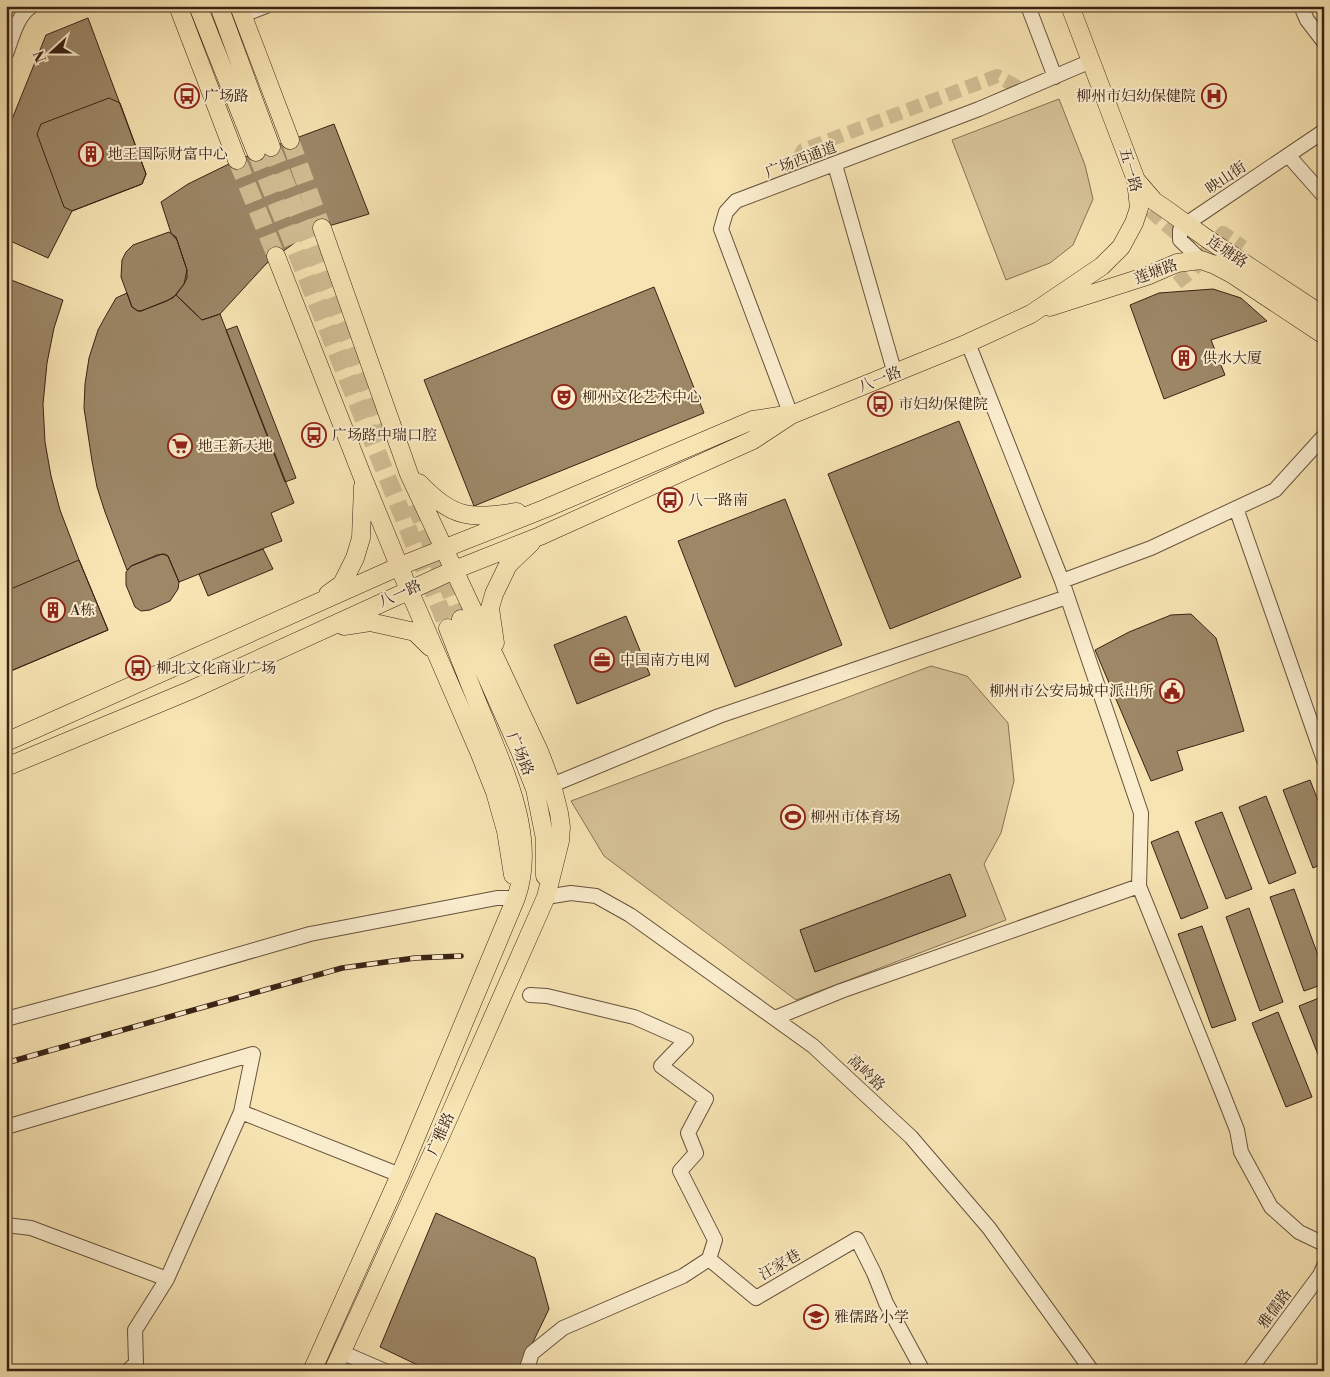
<svg xmlns="http://www.w3.org/2000/svg" width="1330" height="1377" viewBox="0 0 1330 1377" font-family="'Libre Bodoni','Noto Serif SC',serif">
	<style>
		.green { fill: #d7c398; stroke: #887256 }
		.building { fill: #9c8767; stroke: #392215 }
		.lines { fill: none; stroke-linecap: round; stroke-linejoin: round }
		.minor-tunnel { stroke: #d1bd93; stroke-width: 14; stroke-dasharray: 14 7; stroke-linecap: butt }
		.major-tunnel { stroke: #d1bd93; stroke-width: 18; stroke-dasharray: 18 9; stroke-linecap: butt }
		.minor-casing { stroke: #68523c; stroke-width: 16 }
		.major-casing { stroke: #392215; stroke-width: 19 }
		.minor { stroke: #faedce; stroke-width: 14 }
		.major { stroke: #f7e4b3; stroke-width: 18 }
		.rail-casing { stroke: #392215; stroke-width: 5.5 }
		.rail { stroke: #faedce; stroke-width: 4; stroke-dasharray: 11; stroke-linecap: butt }
		.labels { text-anchor: middle; dominant-baseline: central; stroke-width: 4; stroke-linejoin: round; paint-order: stroke }
		.poi-label { font-size: 15px; fill: #392215; stroke: #faedce; text-anchor: start }
		.street-label { font-size: 15px; fill: #392215; stroke: #faedce }
	</style>
	<rect width="100%" height="100%" fill="#f7e4b3"/>
	<filter id="stains"><feTurbulence type="fractalNoise" baseFrequency=".004" numOctaves="4"/><feColorMatrix values="0 0 0 0 .2 0 0 0 0 .09 0 0 0 0 .02 0 0 0 .5 -.17"/></filter>
	<radialGradient id="worn" r=".72"><stop offset=".6" stop-color="#630" stop-opacity="0"/><stop offset="1" stop-color="#630" stop-opacity=".3"/></radialGradient>
	<path class="green" d="M1059 99 1085 165 1093 199 1073 245 1050 263 1006 280 952 140Z
		M931 666 967 676 1008 723 1014 781 1001 833 984 864 1006 920 796 1000 604 856 571 801Z"/>
	<path class="building" d="M88 18 146 174 142 184 72 211 48 258 6 239V134L46 35Z
		M109 98 120 103 146 174 142 184 72 211 64 207 37 134 41 124Z
		M334 124 369 214 322 228 301 238 266 264 220 314 202 320 176 295 184 284 187 270 177 240 171 233 161 202 188 184 237 160Z
		M169 232 176 237 187 270V278L184 284 173 298 141 311H138L132 307 121 277 122 260 126 252 133 245Z
		M6 278 63 300 54 328 47 363 43 404 45 442 51 476 60 510 79 560 108 630 6 673Z
		M654 287 704 413 474 506 424 380Z
		M1213 289 1241 298 1267 321 1211 340 1225 375 1164 399 1130 305 1159 293Z
		M127 293 132 307 138 311H141L167 301 176 295 202 320 220 314 294 503 271 513 282 541 179 582 168 556 165 554 157 555 131 566 127 570 105 512 97 487 92 461 84 408 85 384 89 358 98 330 104 319 116 298Z
		M237 326 296 478 285 482 226 330Z
		M959 421 1021 577 890 629 828 474Z
		M785 499 842 645 735 687 678 541Z
		M263 549 273 569 208 596 199 574Z
		M162 554 168 556 179 582 178 589 170 601 150 610 141 611 135 607 126 585V572L131 566Z
		M79 560 108 630 6 673V591Z
		M1191 614 1216 638 1244 731 1177 751 1183 770 1151 781 1095 650 1129 632 1171 615Z
		M626 616 650 675 577 704 554 645Z
		M1310 780 1324 816V863L1313 868 1283 790Z
		M1266 796 1296 873 1269 884 1239 807Z
		M1222 812 1252 889 1226 899 1195 822Z
		M1178 831 1208 908 1181 919 1151 842Z
		M950 874 966 916 815 972 800 930Z
		M1324 879V897L1318 882Z
		M1294 889 1324 972V984L1304 991 1270 897Z
		M1249 908 1283 1002 1260 1011 1226 917Z
		M1202 926 1236 1020 1212 1028 1178 934Z
		M1319 998 1324 1009V1070L1299 1006Z
		M1278 1012 1312 1097 1286 1107 1252 1023Z
		M436 1213 535 1258 549 1309 519 1371H430L380 1347Z"/>
	<g class="lines">
		<path class="minor-tunnel" d="M789 182 803 150 997 76 1023 90
			M1136 195C1160 221 1175 236 1208 253
			M1177 283 1192 271 1223 233 1243 247"/>
		<path class="major-tunnel" d="M290 140 322 228
			M271 147 386 433
			M256 152 448 628
			M237 160 276 256
			M415 504 461 619"/>
		<defs>
			<path id="minor" d="M1028 6 1055 77
				M1301 6 1307 20 1324 42
				M243 15 266 6
				M6 54C12 38 17 15 32 6
				M1290 155 1294 162 1324 196
				M835 165 895 374
				M1201 260 1180 240V230L1186 224 1324 131
				M791 415 721 229 726 212 736 201 979 109 1091 61
				M1236 508 1324 760
				M1062 581 1151 548 1275 490 1324 436
				M552 785 719 716 1067 597
				M1139 886 1224 1097 1237 1130 1241 1152 1271 1207 1299 1232 1324 1244
				M546 897 571 893 596 896 630 915 813 1046 911 1137 989 1228 1092 1371
				M530 995 547 996 634 1017 686 1040 661 1066 706 1099 688 1133 696 1153 680 1171 715 1240 709 1259
				M775 1018 841 991 1139 886 1141 813 1062 581 968 343
				M6 1019 154 979 310 934 497 898H516
				M6 1127 253 1054 241 1112 400 1175
				M6 1225 31 1228 167 1279
				M341 1352 385 1371
				M128 1371 136 1363 135 1330 167 1279 241 1112
				M526 1371 532 1353 563 1328 683 1276 709 1259 756 1298 857 1239 874 1273 886 1303 923 1371
				M1249 1371 1320 1275 1324 1266"/>
			<path id="major" d="M178 6 237 160
				M198 6 256 152
				M219 6 271 147
				M239 6 290 140
				M1136 180 1154 201 1167 210 1206 238 1324 316
				M322 228 409 474 539 751 552 785 559 813 561 827 560 841 546 897 444 1128 333 1371
				M276 256 363 478 409 590 480 754 495 792 506 831 513 875
				M1050 307 1147 276 1177 263 1201 260 1215 265 1232 274 1324 335
				M419 483C454 519 469 519 517 512
				M328 594 342 584 355 558 361 538 363 486
				M461 619 520 751 535 789 545 839V876
				M344 626 370 622 415 632 430 647
				M495 643 490 608 494 594 508 565 531 543
				M6 742 400 566 544 509 753 420 785 415
				M6 767 191 690 454 570 540 536 753 440 791 415 968 343 1031 314 1102 266 1121 247 1134 223 1139 208 1136 180 1070 6
				M312 1371 400 1175 516 898C537 839 506 775 485 721 472 690 460 659 448 628"/>
		</defs>
		<use href="#minor" class="minor-casing"/>
		<use href="#major" class="major-casing"/>
		<use href="#minor" class="minor"/>
		<use href="#major" class="major"/>
		<defs>
			<path id="rail" d="M6 1063 342 968 415 958 461 956"/>
		</defs>
		<use href="#rail" class="rail-casing"/>
		<use href="#rail" class="rail"/>
	</g>
	<defs>
		<symbol id="bus-ring" viewBox="-11 -11 22 22"><circle r="9.5" fill="#faedce" stroke="#8f2418" stroke-width="1.5"/><path d="M-5-6H5V4H4V6H2V4H-2V6H-4V4H-5ZM-3.5-4V0h7V-4ZM-3.5 1.2v1.5H-2V1.2ZM2 1.2v1.5H3.5V1.2Z" fill="#8f2418"/></symbol>
		<symbol id="hospital-ring" viewBox="-11 -11 22 22"><circle r="9.5" fill="#faedce" stroke="#8f2418" stroke-width="1.5"/><path d="M-5-5h3v3.5h4V-5h3V5h-3V1.5h-4V5h-3Z" fill="#8f2418"/></symbol>
		<symbol id="building-ring" viewBox="-11 -11 22 22"><circle r="9.5" fill="#faedce" stroke="#8f2418" stroke-width="1.5"/><path d="M-4-6H4V6H1V3H-1V6H-4ZM-2.5-4.3h1.7v1.8h-1.7ZM.8-4.3h1.7v1.8H.8ZM-2.5-1h1.7V.8h-1.7ZM.8-1h1.7V.8H.8Z" fill="#8f2418"/></symbol>
		<symbol id="theatre-ring" viewBox="-11 -11 22 22"><circle r="9.5" fill="#faedce" stroke="#8f2418" stroke-width="1.5"/><path d="M-5-5.5Q0-4 5-5.5V0Q5 5 0 6Q-5 5-5 0ZM-3.3-2.5H-1v1.5H-3.3ZM1-2.5H3.3v1.5H1ZM-2.8 1Q0 5.5 2.8 1Z" fill="#8f2418"/></symbol>
		<symbol id="supermarket-ring" viewBox="-11 -11 22 22"><circle r="9.5" fill="#faedce" stroke="#8f2418" stroke-width="1.5"/><path d="M-6-5.5h2.5l.6 2H6L4.5 2H-2.5L-4.4-4H-6ZM-1.5 3.2a1.3 1.3 0 1 0 .1 0ZM3 3.2a1.3 1.3 0 1 0 .1 0Z" fill="#8f2418"/></symbol>
		<symbol id="office-ring" viewBox="-11 -11 22 22"><circle r="9.5" fill="#faedce" stroke="#8f2418" stroke-width="1.5"/><path d="M-6-3h4V-5.5h4V-3h4V5H-6ZM-1-4.5V-3h2v-1.5ZM-6 0V1H6V0Z" fill="#8f2418"/></symbol>
		<symbol id="civic-ring" viewBox="-11 -11 22 22"><circle r="9.5" fill="#faedce" stroke="#8f2418" stroke-width="1.5"/><path d="M-.6-6.5H3V-4.5H.6V-3L4-1V1h2V6H-6V1h2V-1L-.6-3ZM-1.2 2.5V6h2.4V2.5Z" fill="#8f2418"/></symbol>
		<symbol id="stadium-ring" viewBox="-11 -11 22 22"><circle r="9.5" fill="#faedce" stroke="#8f2418" stroke-width="1.5"/><path d="M0-5a6.5 5 0 1 0 0 10a6.5 5 0 1 0 0-10ZM-3.5-1.8h7v3.6h-7Z" fill="#8f2418"/></symbol>
		<symbol id="school-ring" viewBox="-11 -11 22 22"><circle r="9.5" fill="#faedce" stroke="#8f2418" stroke-width="1.5"/><path d="M0-5L7-2L0 1L-7-2ZM-4 1L0 2.5L4 1V4Q0 6-4 4Z" fill="#8f2418"/></symbol>
	</defs>
	<g fill-rule="evenodd">
		<use href="#bus-ring" x="173" y="82" width="28" height="28"/>
		<use href="#hospital-ring" x="1200" y="82" width="28" height="28"/>
		<use href="#building-ring" x="77" y="140" width="28" height="28"/>
		<use href="#building-ring" x="1170" y="344" width="28" height="28"/>
		<use href="#theatre-ring" x="550" y="383" width="28" height="28"/>
		<use href="#bus-ring" x="866" y="390" width="28" height="28"/>
		<use href="#bus-ring" x="300" y="421" width="28" height="28"/>
		<use href="#supermarket-ring" x="166" y="432" width="28" height="28"/>
		<use href="#bus-ring" x="656" y="486" width="28" height="28"/>
		<use href="#building-ring" x="39" y="596" width="28" height="28"/>
		<use href="#office-ring" x="588" y="646" width="28" height="28"/>
		<use href="#bus-ring" x="124" y="654" width="28" height="28"/>
		<use href="#civic-ring" x="1158" y="677" width="28" height="28"/>
		<use href="#stadium-ring" x="779" y="803" width="28" height="28"/>
		<use href="#school-ring" x="802" y="1303" width="28" height="28"/>
	</g>
	<g class="labels">
		<g class="poi-label">
			<text x="204" y="96">广场路</text>
			<text x="1196" y="96" text-anchor="end">柳州市妇幼保健院</text>
			<text x="108" y="154">地王国际财富中心</text>
			<text x="1202" y="358">供水大厦</text>
			<text x="582" y="397">柳州文化艺术中心</text>
			<text x="898" y="404">市妇幼保健院</text>
			<text x="332" y="435">广场路中瑞口腔</text>
			<text x="198" y="446">地王新天地</text>
			<text x="688" y="500">八一路南</text>
			<text x="70" y="610">A栋</text>
			<text x="620" y="660">中国南方电网</text>
			<text x="156" y="668">柳北文化商业广场</text>
			<text x="1154" y="691" text-anchor="end">柳州市公安局城中派出所</text>
			<text x="810" y="817">柳州市体育场</text>
			<text x="834" y="1317">雅儒路小学</text>
		</g>
		<g class="street-label">
			<text transform="translate(801 160) rotate(-21)">广场西通道</text>
			<text transform="translate(1130 170) rotate(74)">五一路</text>
			<text transform="translate(1226 178) rotate(-34)">映山街</text>
			<text transform="translate(1227 252) rotate(33)">连塘路</text>
			<text transform="translate(1156 272) rotate(-20)">莲塘路</text>
			<text transform="translate(880 380) rotate(-22)">八一路</text>
			<text transform="translate(400 594) rotate(-24)">八一路</text>
			<text transform="translate(520 754) rotate(67)">广场路</text>
			<text transform="translate(866 1073) rotate(43)">高岭路</text>
			<text transform="translate(441 1134) rotate(-66)">广雅路</text>
			<text transform="translate(780 1265) rotate(-30)">汪家巷</text>
			<text transform="translate(1275 1309) rotate(-53)">雅儒路</text>
		</g>
	</g>
	<rect width="1330" height="1377" fill="none" stroke="#f7e4b3" stroke-width="25"/>
	<rect x="8" y="8" width="1315" height="1362" fill="none" stroke="#392215" stroke-width="2.5"/>
	<rect x="12" y="12" width="1305" height="1352" fill="none" stroke="#392215"/>
	<g transform="translate(52 52) rotate(249)" stroke="#faedce" stroke-width="4" paint-order="stroke">
	<path d="M0-4L9 19L0 12L-9 19Z" fill="#392215"/>
	<text y="-8" font-size="14" font-weight="bold" text-anchor="middle" fill="#392215">N</text>
	</g>
	<rect width="100%" height="100%" filter="url(#stains)"/>
	<rect width="100%" height="100%" fill="url(#worn)"/>
</svg>
